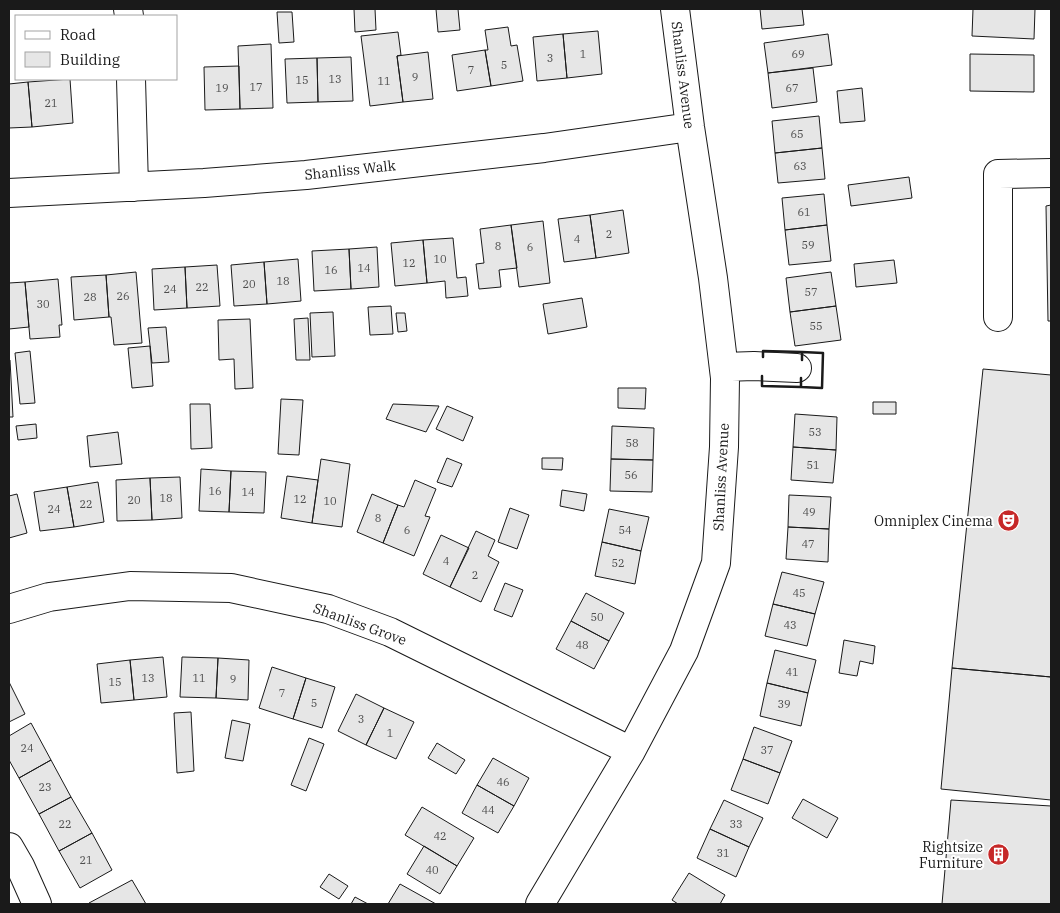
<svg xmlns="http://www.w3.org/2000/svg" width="1060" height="913" viewBox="0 0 1060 913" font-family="'IBM Plex Serif',serif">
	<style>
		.building { fill: #e6e6e6; stroke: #1a1a1a }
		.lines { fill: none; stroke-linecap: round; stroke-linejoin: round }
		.minor-casing { stroke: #1a1a1a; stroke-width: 30 }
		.minor { stroke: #fff; stroke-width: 28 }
		.wall { stroke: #1a1a1a; stroke-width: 2.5 }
		.labels { text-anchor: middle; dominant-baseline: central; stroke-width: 4; stroke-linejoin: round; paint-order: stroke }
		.number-label { font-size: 11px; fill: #4d4d4d }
		.street-label { font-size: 14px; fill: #1a1a1a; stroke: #fff }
		.poi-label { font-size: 14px; fill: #1a1a1a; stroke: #fff; text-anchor: end }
	</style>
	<rect width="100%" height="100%" fill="#fff"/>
	<path class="building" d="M354 9H375L376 30 355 32Z
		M436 9H458L460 30 438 32Z
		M760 9H802L804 25 762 29Z
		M973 9H1035L1034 39 972 36Z
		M277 12H292L294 42 279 43Z
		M508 27 511 46 517 45 523 81 491 86 485 50H488L485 30Z
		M598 31 602 74 567 78 563 34Z
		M398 32 401 55 397 56 403 102 370 106 361 36Z
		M563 34 567 78 537 81 533 37Z
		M828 34 832 65 768 73 764 43Z
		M271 44 273 108 240 109 238 46Z
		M485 50 491 86 457 91 452 55Z
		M428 52 433 99 403 102 397 56Z
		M970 54 1034 55V92L970 91Z
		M351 57 353 101 318 102 317 58Z
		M317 58 318 102 287 103 285 59Z
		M239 66 240 109 205 110 204 67Z
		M813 68 817 102 772 108 768 73Z
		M70 79 73 123 32 127 28 82Z
		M28 82 32 127 9 128V84Z
		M862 88 865 121 840 123 837 91Z
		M819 116 822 148 775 153 772 121Z
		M822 148 825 179 778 183 775 153Z
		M909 177 912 198 851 206 848 185Z
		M824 194 827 225 785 230 782 198Z
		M1051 205V321H1048L1046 206Z
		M623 210 629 253 596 258 590 215Z
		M590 215 596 258 564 262 558 219Z
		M543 221 550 283 519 287 511 225Z
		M511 225 517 268 499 270 501 287 479 289 476 264 484 263 480 229Z
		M827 225 831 261 789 265 785 230Z
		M453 238 457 278 466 277 468 296 446 298 445 281 427 283 423 240Z
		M423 240 427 283 395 286 391 243Z
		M377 247 379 287 351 289 349 249Z
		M349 249 351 289 314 291 312 251Z
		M298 259 301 301 267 304 264 262Z
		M894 260 897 283 856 287 854 264Z
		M264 262 267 304 234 306 231 265Z
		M217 265 220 306 187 308 185 267Z
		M185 267 187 308 154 310 152 269Z
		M136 272 142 343 114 345 111 317H109L106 275Z
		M831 272 836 306 790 312 786 278Z
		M106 275 109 317 74 320 71 277Z
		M58 279 62 325H59L60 337 30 339 25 282Z
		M25 282 29 327 9 329V283Z
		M582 298 587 327 548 334 543 304Z
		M391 306 393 334 370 335 368 307Z
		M836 306 841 340 795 346 790 312Z
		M333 312 335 356 312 357 310 313Z
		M396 313H405L407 331 398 332Z
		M308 318 310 360H296L294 319Z
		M250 319 253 388 235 389 234 359 219 360 218 320Z
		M166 327 169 362 152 363 148 328Z
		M150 346 153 386 132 388 128 348Z
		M30 351 35 403 20 404 15 353Z
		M9 360H10L13 417H9Z
		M983 369 1051 375V677L952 668Z
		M618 388H646L645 409 618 408Z
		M281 399 303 400 299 455 278 454Z
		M873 402H896V414H873Z
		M190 404H210L212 448 191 449Z
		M393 404 439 406 426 432 386 419Z
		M447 406 473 417 463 441 436 429Z
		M795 414 837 417 836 450 793 447Z
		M36 424 37 438 18 440 16 426Z
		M612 426 654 428 653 460 611 459Z
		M118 432 122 464 90 467 87 436Z
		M793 447 836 450 833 483 791 480Z
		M447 458 462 464 452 487 437 482Z
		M542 458H563L562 470 542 469Z
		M321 459 350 464 342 527 312 523Z
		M611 459 653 460 652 492 610 491Z
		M201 469 231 471 229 512 199 511Z
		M231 471 266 472 264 513 229 512Z
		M287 476 318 480 312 523 281 518Z
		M180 477 182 518 152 520 150 478Z
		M150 478 152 520 117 521 116 480Z
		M415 480 436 489 425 516 430 517 414 556 383 543 398 505 404 507Z
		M98 482 104 522 74 527 67 487Z
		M67 487 74 527 40 531 34 492Z
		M562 490 587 494 584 511 560 506Z
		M17 494 27 533 9 538V496Z
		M372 494 398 505 383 543 357 532Z
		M789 495 831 497 829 529 788 527Z
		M510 508 529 515 517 549 498 542Z
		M609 509 649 517 641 551 602 542Z
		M788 527 829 529 828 562 786 559Z
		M476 531 495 540 488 556 499 562 481 602 450 587Z
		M441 535 469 548 450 587 423 574Z
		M602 542 641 551 635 584 595 576Z
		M782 572 824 582 815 614 773 604Z
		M505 583 523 590 512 617 494 610Z
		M586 593 624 613 609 641 571 621Z
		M773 604 815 614 807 646 765 636Z
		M571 621 609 641 594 669 556 649Z
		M844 640 875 646 873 664 860 661 857 676 839 673Z
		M775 650 816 660 808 693 767 683Z
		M163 657 167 697 134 700 130 660Z
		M182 657 218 658 216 698 180 697Z
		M218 658 249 660 248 700 216 698Z
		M130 660 134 700 101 703 97 664Z
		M272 667 306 678 293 719 259 708Z
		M952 668 1051 677V800L941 789Z
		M306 678 335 687 322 728 293 719Z
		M9 682 25 714 9 722Z
		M767 683 808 693 801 726 760 716Z
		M356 694 384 708 366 745 338 731Z
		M384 708 414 722 396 759 366 745Z
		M191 712 194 771 177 773 174 713Z
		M232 720 250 724 243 761 225 758Z
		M31 723 51 760 19 778 9 760V736Z
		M754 727 792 741 780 773 743 759Z
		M309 738 324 744 306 791 291 785Z
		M437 743 465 760 456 774 428 758Z
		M493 758 529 778 514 806 477 785Z
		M743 759 780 773 768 804 731 790Z
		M51 760 71 797 39 814 19 778Z
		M477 785 514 806 498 833 462 813Z
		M71 797 92 833 59 851 39 814Z
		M803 799 838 818 827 838 792 818Z
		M724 800 763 818 749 847 710 829Z
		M951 800 1051 806V904H942Z
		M422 807 474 838 457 866 405 835Z
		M710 829 749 847 736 877 697 858Z
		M92 833 112 870 80 888 59 851Z
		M424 846 457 866 440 894 407 874Z
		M689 873 725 895 720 904H678L672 900Z
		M329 874 348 886 339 899 320 887Z
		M132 880 146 904H90L89 903Z
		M400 884 436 904H388Z
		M355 897 368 904H351Z"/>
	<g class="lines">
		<defs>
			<path id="minor" d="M128 9 129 16
				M131 79 134 187
				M9 193 204 183 306 175 544 148 690 127
				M998 317V174L1051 173
				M724 367 754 366 797 368
				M9 609 49 597 130 586 231 588 328 609 390 632 631 751
				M9 847 20 866 37 904
				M540 904 631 751 684 651 716 563 724 447 725 378 713 278 690 127 675 9"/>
		</defs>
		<use href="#minor" class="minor-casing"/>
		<use href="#minor" class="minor"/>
		<path class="wall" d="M763 357V351L802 352
			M762 376V386L801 387
			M801 378V387L822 388 823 353 802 352V360"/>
	</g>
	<defs>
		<symbol id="theatre-disc" viewBox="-11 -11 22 22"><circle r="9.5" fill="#c62828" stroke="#fff"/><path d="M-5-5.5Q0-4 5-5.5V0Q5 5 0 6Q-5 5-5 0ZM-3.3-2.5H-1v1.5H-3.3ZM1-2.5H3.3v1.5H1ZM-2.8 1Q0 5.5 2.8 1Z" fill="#fff"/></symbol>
		<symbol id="building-disc" viewBox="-11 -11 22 22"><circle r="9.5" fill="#c62828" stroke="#fff"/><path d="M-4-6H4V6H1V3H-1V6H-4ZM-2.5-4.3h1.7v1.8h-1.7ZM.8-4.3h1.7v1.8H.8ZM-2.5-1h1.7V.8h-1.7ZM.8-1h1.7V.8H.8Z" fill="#fff"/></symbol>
	</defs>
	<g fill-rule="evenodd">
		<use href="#theatre-disc" x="996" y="508" width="25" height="25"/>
		<use href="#building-disc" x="986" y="842" width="25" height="25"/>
	</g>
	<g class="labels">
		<g class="number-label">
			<text x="583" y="54">1</text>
			<text x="798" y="54">69</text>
			<text x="550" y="58">3</text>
			<text x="504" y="65">5</text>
			<text x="471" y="70">7</text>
			<text x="415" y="77">9</text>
			<text x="335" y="79">13</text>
			<text x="302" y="80">15</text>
			<text x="384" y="81">11</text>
			<text x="256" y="87">17</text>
			<text x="222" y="88">19</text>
			<text x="792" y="88">67</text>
			<text x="51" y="103">21</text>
			<text x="797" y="134">65</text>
			<text x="800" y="166">63</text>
			<text x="804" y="212">61</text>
			<text x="609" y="234">2</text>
			<text x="577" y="239">4</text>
			<text x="808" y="245">59</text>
			<text x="498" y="246">8</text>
			<text x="530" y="247">6</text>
			<text x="440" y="259">10</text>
			<text x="409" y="263">12</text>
			<text x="364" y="268">14</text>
			<text x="331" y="270">16</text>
			<text x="283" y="281">18</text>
			<text x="249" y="284">20</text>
			<text x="202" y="287">22</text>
			<text x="170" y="289">24</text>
			<text x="811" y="292">57</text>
			<text x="123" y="296">26</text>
			<text x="90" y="297">28</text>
			<text x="43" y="304">30</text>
			<text x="816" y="326">55</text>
			<text x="815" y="432">53</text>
			<text x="632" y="443">58</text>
			<text x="813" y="465">51</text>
			<text x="631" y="475">56</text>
			<text x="215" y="491">16</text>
			<text x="248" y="492">14</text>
			<text x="166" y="498">18</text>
			<text x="300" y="499">12</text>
			<text x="134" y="500">20</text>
			<text x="330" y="501">10</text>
			<text x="86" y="504">22</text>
			<text x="54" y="509">24</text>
			<text x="809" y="512">49</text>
			<text x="378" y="518">8</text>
			<text x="407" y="530">6</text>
			<text x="625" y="530">54</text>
			<text x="808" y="544">47</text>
			<text x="446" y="561">4</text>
			<text x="618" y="563">52</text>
			<text x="475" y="575">2</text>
			<text x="799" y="593">45</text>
			<text x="597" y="617">50</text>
			<text x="790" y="625">43</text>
			<text x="582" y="645">48</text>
			<text x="792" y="672">41</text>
			<text x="148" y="678">13</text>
			<text x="199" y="678">11</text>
			<text x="233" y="679">9</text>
			<text x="115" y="682">15</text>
			<text x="282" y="693">7</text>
			<text x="314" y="703">5</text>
			<text x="784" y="704">39</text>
			<text x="361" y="719">3</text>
			<text x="390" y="733">1</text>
			<text x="27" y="748">24</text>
			<text x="767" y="750">37</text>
			<text x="503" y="782">46</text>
			<text x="45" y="787">23</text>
			<text x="488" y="810">44</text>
			<text x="65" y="824">22</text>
			<text x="736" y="824">33</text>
			<text x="440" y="836">42</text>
			<text x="723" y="853">31</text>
			<text x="86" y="860">21</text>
			<text x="432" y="870">40</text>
		</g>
		<g class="street-label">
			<text transform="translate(683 75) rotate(83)">Shanliss Avenue</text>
			<text transform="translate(350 170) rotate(-6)">Shanliss Walk</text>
			<text transform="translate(721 477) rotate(-87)">Shanliss Avenue</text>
			<text transform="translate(360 624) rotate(20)">Shanliss Grove</text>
		</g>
		<g class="poi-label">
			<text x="993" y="521">Omniplex Cinema</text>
			<text x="983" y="847">Rightsize<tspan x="983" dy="16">Furniture</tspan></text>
		</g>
	</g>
	<rect width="1060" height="913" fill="none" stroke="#1a1a1a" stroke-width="20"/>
	<rect x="15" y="15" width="162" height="65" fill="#ffffff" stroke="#a3a3a3"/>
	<rect x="25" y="31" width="25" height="8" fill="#ffffff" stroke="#a3a3a3"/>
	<text x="60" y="40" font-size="15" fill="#1a1a1a">Road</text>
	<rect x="25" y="52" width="25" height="15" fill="#e6e6e6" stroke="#a3a3a3"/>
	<text x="60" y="65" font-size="15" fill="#1a1a1a">Building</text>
</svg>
